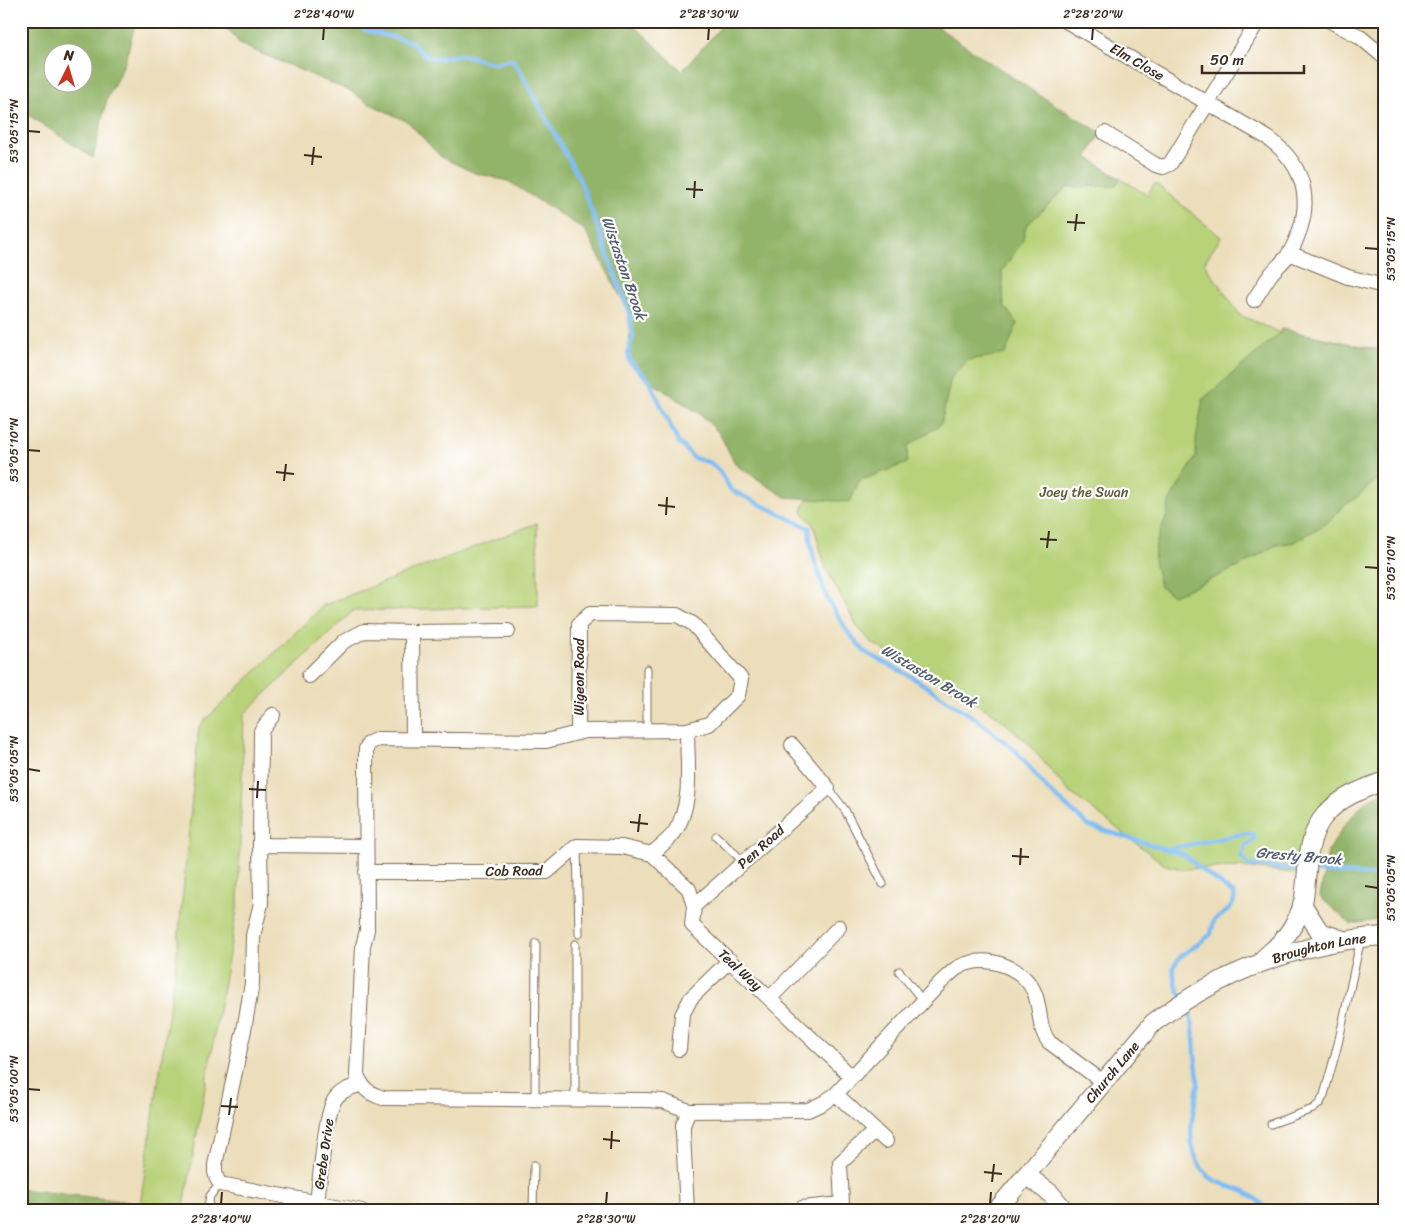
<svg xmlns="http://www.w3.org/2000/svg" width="1405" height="1232" viewBox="0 0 1405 1232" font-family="Sriracha,sans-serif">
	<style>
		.green { fill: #b7d278; stroke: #797e4b }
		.forest { fill: #91b468; stroke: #666f43; fill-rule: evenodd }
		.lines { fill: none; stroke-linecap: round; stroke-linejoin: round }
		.stream { stroke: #80bdf3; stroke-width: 4.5 }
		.service-casing { stroke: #796955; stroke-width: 9 }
		.minor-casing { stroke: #796955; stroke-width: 16 }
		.tertiary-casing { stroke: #796955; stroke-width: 20 }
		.service { stroke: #fff; stroke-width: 7 }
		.minor { stroke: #fff; stroke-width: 14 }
		.tertiary { stroke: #fff; stroke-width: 18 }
		.ticks { fill: none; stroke: #3b2a1e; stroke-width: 2 }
		.labels { text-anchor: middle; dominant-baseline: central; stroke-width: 4.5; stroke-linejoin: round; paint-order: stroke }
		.street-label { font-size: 14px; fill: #3b2a1e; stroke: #fff }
		.park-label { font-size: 14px; fill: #605c39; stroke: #fff }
		.water-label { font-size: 15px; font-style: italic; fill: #535d69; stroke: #fff }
		.neatline { fill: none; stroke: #3b2a1e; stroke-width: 2 }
		.ticks-label { font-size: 12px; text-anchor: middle; fill: #3b2a1e }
	</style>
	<rect width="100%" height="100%" fill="#fff"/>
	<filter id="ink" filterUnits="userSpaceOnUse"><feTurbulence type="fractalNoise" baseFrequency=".02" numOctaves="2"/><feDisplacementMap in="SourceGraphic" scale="10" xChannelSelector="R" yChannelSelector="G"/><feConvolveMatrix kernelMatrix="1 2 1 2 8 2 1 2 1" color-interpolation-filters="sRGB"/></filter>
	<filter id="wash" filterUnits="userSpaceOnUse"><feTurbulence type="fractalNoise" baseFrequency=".0096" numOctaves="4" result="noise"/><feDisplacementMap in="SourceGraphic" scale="20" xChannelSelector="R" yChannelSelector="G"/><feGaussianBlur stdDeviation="1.12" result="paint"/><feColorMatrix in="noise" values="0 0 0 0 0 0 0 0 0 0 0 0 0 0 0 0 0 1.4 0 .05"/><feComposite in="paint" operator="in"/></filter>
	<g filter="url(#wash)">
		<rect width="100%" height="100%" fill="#ecdebb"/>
		<path class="green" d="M1086 157 1147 195 1155 183 1221 237 1204 263 1240 315 1280 333 1281 329 1384 351V781L1325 815 1300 874 1242 867 1182 869 1165 865 1068 791 1027 742 996 715 872 643 857 626 826 569 813 524 802 512 805 503 847 443 911 300Z
			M537 523 538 606 353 611 244 714 238 904 183 1211H139L176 963 199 726 324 605Z"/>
		<path class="forest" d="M34 21H136L125 62 107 99 93 158 21 110V40ZM52 52H82V82H52Z
			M221 21H626L641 32 682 71 726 21H928L1036 93 1101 133 1087 157 1120 179 1115 186 1067 187 1026 226 1022 242 1002 271 1004 305 1017 324 1005 354 968 360 951 378 941 424 908 446 907 463 859 481 850 502 785 497 736 465 719 433 701 415 649 380 630 362 629 312 585 230 508 181 475 173 441 157 408 122 368 103 352 92 241 45Z
			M1281 329 1384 351V478L1374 482 1356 498 1343 506 1331 520 1295 542 1276 545 1240 566 1196 586 1173 595 1160 587 1154 560 1156 543 1167 515 1169 502 1196 457V439L1203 399 1280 333Z
			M1384 791V919L1351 924 1320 897 1328 852 1345 824 1364 803Z
			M21 1189 140 1203 139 1211H21Z"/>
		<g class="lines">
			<path class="stream" d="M356 21 365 30 412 42C433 72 444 51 469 56 478 58 487 64 496 63 502 62 505 59 512 60L518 67 580 180 629 312 633 336 628 352 630 362 649 380 678 442 694 458 711 463 720 472 731 490 809 528 810 541 815 563 827 598 847 631 865 652 912 677 976 719 1015 750 1048 790 1089 826 1185 855 1203 871 1234 894C1236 907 1224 914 1214 920L1211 934C1185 957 1159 957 1183 999
				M1168 849 1248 833 1254 835V840L1246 845 1241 857 1249 865 1303 870
				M1310 871 1384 876
				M1186 1005C1196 1024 1193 1042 1196 1061 1196 1068 1199 1077 1198 1084 1194 1114 1183 1141 1202 1169 1212 1184 1230 1185 1245 1192 1255 1197 1261 1202 1268 1211"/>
		</g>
	</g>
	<g filter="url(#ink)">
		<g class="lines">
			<defs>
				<path id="service" d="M647 669V731
					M828 788 845 810 883 884
					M716 836 744 862
					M577 847 579 934
					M899 971 923 1001
					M535 1099 536 943
					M575 1099V944
					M1271 1124 1313 1109 1320 1103 1324 1095 1338 1044 1361 938
					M207 1211 210 1196 220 1184
					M297 1211 299 1199
					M533 1211 534 1165"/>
				<path id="minor" d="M1066 21 1268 138C1310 169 1314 210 1289 254 1284 261 1277 267 1271 274 1265 282 1260 291 1254 300
					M1330 21 1359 36 1384 57
					M1105 133 1156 165 1163 167 1170 164 1258 21
					M1289 253 1348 277 1384 286
					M309 676 343 642 364 631 412 632
					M273 715 261 731 260 845 366 846
					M578 733 579 624 590 614 677 615 693 624 741 679 738 695 709 724 687 730
					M413 739 412 632 508 631
					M260 845 261 903 253 936 252 983 244 1030 215 1165V1172L217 1179 220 1184 362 1211
					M652 854C659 847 668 841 674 833 694 804 687 763 687 730L585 731 546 741 378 739 369 743 366 749 367 930 363 946 357 1075C363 1089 368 1093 383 1098L646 1100 663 1101 689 1111 808 1110 823 1103 836 1094 941 982C947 977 953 970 959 967 985 953 1024 966 1035 994 1041 1010 1038 1028 1049 1042L1103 1082
					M366 872H547L577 846 622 847 652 854 689 889 694 906 692 925 851 1076
					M694 906 828 788 792 745
					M770 998 839 927
					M679 1049 682 1015 691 998 730 960
					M836 1094 886 1141
					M317 1202C320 1182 325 1112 335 1099 341 1090 351 1088 361 1084
					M802 1208 842 1204 840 1163 875 1131
					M687 1211 683 1133V1125L689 1111"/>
				<g id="tertiary">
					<path d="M1302 904 1320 932 1343 940"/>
					<path d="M1264 958C1281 944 1297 925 1303 903 1309 874 1304 839 1325 815 1340 797 1363 789 1384 781"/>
					<path d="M1026 1175 1051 1194 1065 1211"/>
					<path id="s1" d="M996 1211 1153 1023C1220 972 1300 942 1384 936"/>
				</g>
			</defs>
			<use href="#service" class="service-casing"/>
			<use href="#minor" class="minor-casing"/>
			<use href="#tertiary" class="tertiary-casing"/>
			<use href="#service" class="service"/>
			<use href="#minor" class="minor"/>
			<use href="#tertiary" class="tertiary"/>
		</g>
	</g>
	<path class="ticks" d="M323 40 324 28M708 40 709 28M1092 40 1093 28M28 131 40 132M304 155 322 157M312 165 314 147M686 189 703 190M694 198 695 181M1067 222 1085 223M1075 231 1077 214M1365 248 1378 249M28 450 40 451M276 472 294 474M284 481 286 464M658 505 675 507M666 515 667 497M1040 539 1057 540M1047 548 1049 531M1365 567 1378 568M28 769 40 771M249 789 266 790M257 798 258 781M630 822 648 824M638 832 640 814M1012 856 1029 857M1020 865 1021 848M1365 886 1378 888M28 1089 40 1090M221 1106 238 1107M229 1115 231 1098M603 1139 620 1141M611 1149 612 1131M984 1172 1002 1174M992 1182 994 1164M221 1204 222 1192M606 1204 607 1192M990 1204 991 1192"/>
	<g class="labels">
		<g class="street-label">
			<text transform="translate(1137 62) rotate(30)">Elm Close</text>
			<text transform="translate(579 677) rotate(-90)">Wigeon Road</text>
			<text transform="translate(761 847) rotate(-42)">Pen Road</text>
			<text transform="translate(514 871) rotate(-1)">Cob Road</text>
			<text stroke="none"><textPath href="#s1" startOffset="429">Broughton Lane</textPath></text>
			<text transform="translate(740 970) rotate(43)">Teal Way</text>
			<text stroke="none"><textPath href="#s1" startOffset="181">Church Lane</textPath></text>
			<text transform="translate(324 1154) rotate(-82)">Grebe Drive</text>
		</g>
		<g class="park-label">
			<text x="1084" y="492">Joey the Swan</text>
		</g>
		<g class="water-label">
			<text transform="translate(624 268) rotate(71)">Wistaston Brook</text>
			<text transform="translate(929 676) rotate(31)">Wistaston Brook</text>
			<text transform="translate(1299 856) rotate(5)">Gresty Brook</text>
		</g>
	</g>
	<rect width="1405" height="1232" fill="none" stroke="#fff" stroke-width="55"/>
	<g transform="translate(68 68) rotate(5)"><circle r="24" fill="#ffffff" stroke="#b1aaa5"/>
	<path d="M0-4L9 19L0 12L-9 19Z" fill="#c8321e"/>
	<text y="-8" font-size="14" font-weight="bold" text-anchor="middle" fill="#3b2a1e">N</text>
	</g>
	<path d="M1202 65v8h102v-8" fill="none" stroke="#3b2a1e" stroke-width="2.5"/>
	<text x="1210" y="65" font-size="15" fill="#3b2a1e" stroke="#ffffff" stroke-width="4" paint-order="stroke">50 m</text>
	<rect x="28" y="28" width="1350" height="1176" class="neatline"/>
	<g class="ticks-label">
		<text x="324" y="18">2°28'40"W</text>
		<text x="709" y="18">2°28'30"W</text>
		<text x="1093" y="18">2°28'20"W</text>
		<text transform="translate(14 131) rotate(-90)" y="4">53°05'15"N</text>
		<text transform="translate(1391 249) rotate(-90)" y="4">53°05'15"N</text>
		<text transform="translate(14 450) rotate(-90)" y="4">53°05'10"N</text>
		<text transform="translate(1391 568) rotate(-90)" y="4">53°05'10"N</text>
		<text transform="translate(14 769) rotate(-90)" y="4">53°05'05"N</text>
		<text transform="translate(1391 888) rotate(-90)" y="4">53°05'05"N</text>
		<text transform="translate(14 1089) rotate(-90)" y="4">53°05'00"N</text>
		<text x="221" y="1223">2°28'40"W</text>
		<text x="606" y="1223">2°28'30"W</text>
		<text x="990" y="1223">2°28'20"W</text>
	</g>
</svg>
